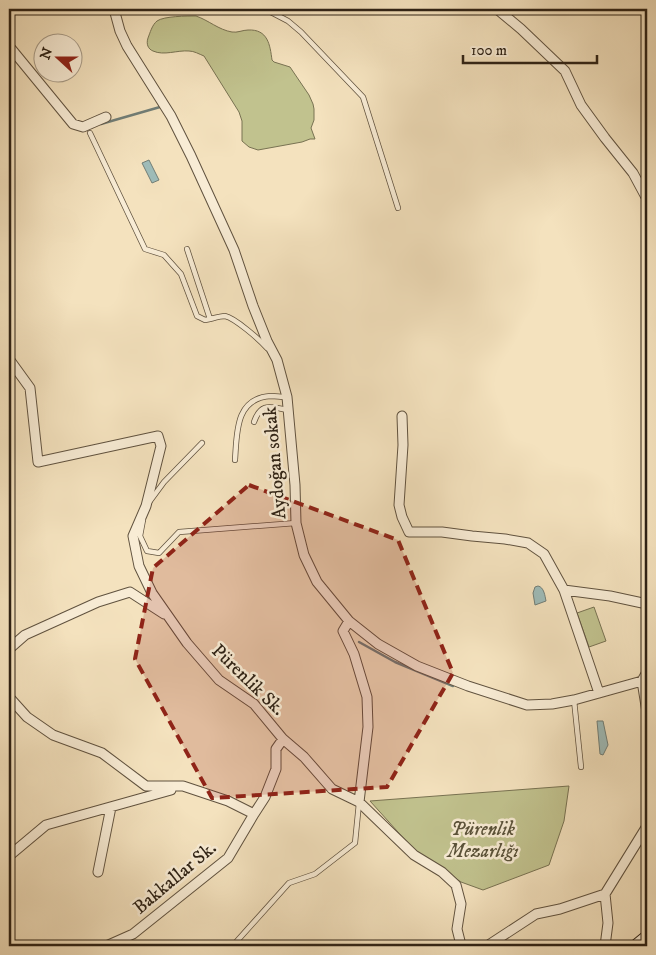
<svg xmlns="http://www.w3.org/2000/svg" width="656" height="955" viewBox="0 0 656 955" font-family="'IM FELL DW Pica',serif">
	<style>
		.green { fill: #c1c28e; stroke: #787252 }
		.water { fill: #9ebcb9; stroke: #717e77 }
		.lines { fill: none; stroke-linecap: round; stroke-linejoin: round }
		.stream { stroke: #717e77; stroke-width: 2.5 }
		.lane-casing { stroke: #60523f; stroke-width: 6 }
		.street-casing { stroke: #60523f; stroke-width: 11 }
		.secondary-casing { stroke: #2e2215; stroke-width: 14 }
		.lane { stroke: #f8ecd5; stroke-width: 4.5 }
		.street { stroke: #f8ecd5; stroke-width: 9 }
		.secondary { stroke: #f8ecd5; stroke-width: 12 }
		.marked { fill: #8f2418; fill-opacity: 0.2; stroke: #8f2418; stroke-width: 4; stroke-dasharray: 10 6; stroke-linejoin: round }
		.labels { text-anchor: middle; dominant-baseline: central; stroke-width: 5; stroke-linejoin: round; paint-order: stroke }
		.street-label { font-size: 19px; fill: #2e2215; stroke: #f8ecd5 }
		.park-label { font-size: 19px; font-style: italic; fill: #5a5239; stroke: #f8ecd5 }
	</style>
	<rect width="100%" height="100%" fill="#f4e2be"/>
	<filter id="stains"><feTurbulence type="fractalNoise" baseFrequency=".004" numOctaves="4"/><feColorMatrix values="0 0 0 0 .2 0 0 0 0 .09 0 0 0 0 .02 0 0 0 .5 -.17"/></filter>
	<radialGradient id="worn" r=".72"><stop offset=".6" stop-color="#630" stop-opacity="0"/><stop offset="1" stop-color="#630" stop-opacity=".3"/></radialGradient>
	<path class="green" d="M196 16C208 20 219 30 232 32 237 33 243 30 248 30 268 29 270 45 272 60L274 62 290 67 309 95 313 104 314 109V120L311 128 315 139H310L302 142 258 150 249 147 242 141V121L239 112 204 56C199 54 194 51 189 51 177 50 164 56 153 51 148 49 146 44 148 38 150 33 152 25 157 21 164 16 187 16 196 16Z
		M594 607 606 641 589 647 577 613Z
		M569 786 564 821 549 865 483 890 461 882 416 852 370 801Z"/>
	<path class="water" d="M149 160 159 180 152 183 142 163Z
		M538 586C544 587 545 596 546 601L535 605 533 593 535 587Z
		M597 721H603L608 745 603 755 600 754Z"/>
	<g class="lines">
		<path class="stream" d="M101 124 160 107
			M359 642 395 662 453 686"/>
		<defs>
			<path id="lane" d="M265 9 288 21 301 32 363 97 398 208
				M90 133 145 249 164 255 181 274 197 316 205 320 210 319
				M187 249 210 319C214 318 221 316 225 316 235 318 260 340 267 348
				M254 422C261 402 270 407 288 410
				M235 460C237 433 235 398 271 396 276 396 281 397 287 397
				M150 501 164 482 202 443
				M143 520 140 536 147 551 159 553 179 532 296 523
				M574 700 581 767
				M237 941 289 883 315 874 355 843 359 803
				M451 946 461 945"/>
			<path id="street" d="M114 9 120 31 127 46 171 116 191 156 234 250 253 306 267 341 277 360 287 397 295 485 296 523 304 555 317 582 349 621 378 644 417 666 468 686 527 705 552 704 574 700 642 681
				M497 9 521 29 565 71 581 105 605 138 633 173 647 199
				M9 46 73 124 83 127 106 117
				M9 359 30 388 38 462 158 436 161 446 146 506 133 536 139 566 152 593 187 643 219 680 254 704 283 739 304 757 332 789 359 802 414 855 442 872 456 885 461 904 457 929 461 945 463 946
				M402 416 403 445 399 505 402 517 409 532H442L472 536 505 539 528 543 544 554 564 590 599 693
				M564 590 610 596 647 604
				M349 621 343 631 354 654 367 697 368 727 359 802
				M9 649 25 635 98 602 130 592 164 614
				M647 672 642 681 647 712
				M9 697 27 717 53 735 102 753 146 786H183L228 801 254 814
				M9 856 46 825 171 790
				M98 872 111 807
				M106 946 133 934 228 858 254 814 265 797 276 769V749L283 739
				M487 946 536 914 560 909 605 894 647 826
				M605 946 608 923 605 894"/>
			<path id="secondary" d="M636 946 647 937"/>
		</defs>
		<use href="#lane" class="lane-casing"/>
		<use href="#street" class="street-casing"/>
		<use href="#secondary" class="secondary-casing"/>
		<use href="#lane" class="lane"/>
		<use href="#street" class="street"/>
		<use href="#secondary" class="secondary"/>
	</g>
	<path class="marked" d="M249 485 398 540 453 673 387 787 212 798 135 659 153 568Z"/>
	<g class="labels">
		<g class="street-label">
			<text transform="translate(275 463) rotate(-95)">Aydoğan sokak</text>
			<text transform="translate(248 680) rotate(44)">Pürenlik Sk.</text>
			<text transform="translate(175 878) rotate(-40)">Bakkallar Sk.</text>
		</g>
		<g class="park-label">
			<text x="483" y="829">Pürenlik<tspan x="483" dy="22">Mezarlığı</tspan></text>
		</g>
	</g>
	<rect width="656" height="955" fill="none" stroke="#f4e2be" stroke-width="30"/>
	<rect x="10" y="10" width="636" height="935" fill="none" stroke="#2e2215" stroke-width="2.5"/>
	<rect x="15" y="15" width="626" height="925" fill="none" stroke="#2e2215"/>
	<g transform="translate(58 58) rotate(291)"><circle r="24" fill="#f8ecd5" stroke="#a79b88"/>
	<path d="M0-4L9 19L0 12L-9 19Z" fill="#8f2418"/>
	<text y="-8" font-size="14" font-weight="bold" text-anchor="middle" fill="#2e2215">N</text>
	</g>
	<path d="M463 55v8h134v-8" fill="none" stroke="#2e2215" stroke-width="2.5"/>
	<text x="471" y="55" font-size="15" fill="#2e2215" stroke="#f8ecd5" stroke-width="4" paint-order="stroke">100 m</text>
	<rect width="100%" height="100%" filter="url(#stains)"/>
	<rect width="100%" height="100%" fill="url(#worn)"/>
</svg>
